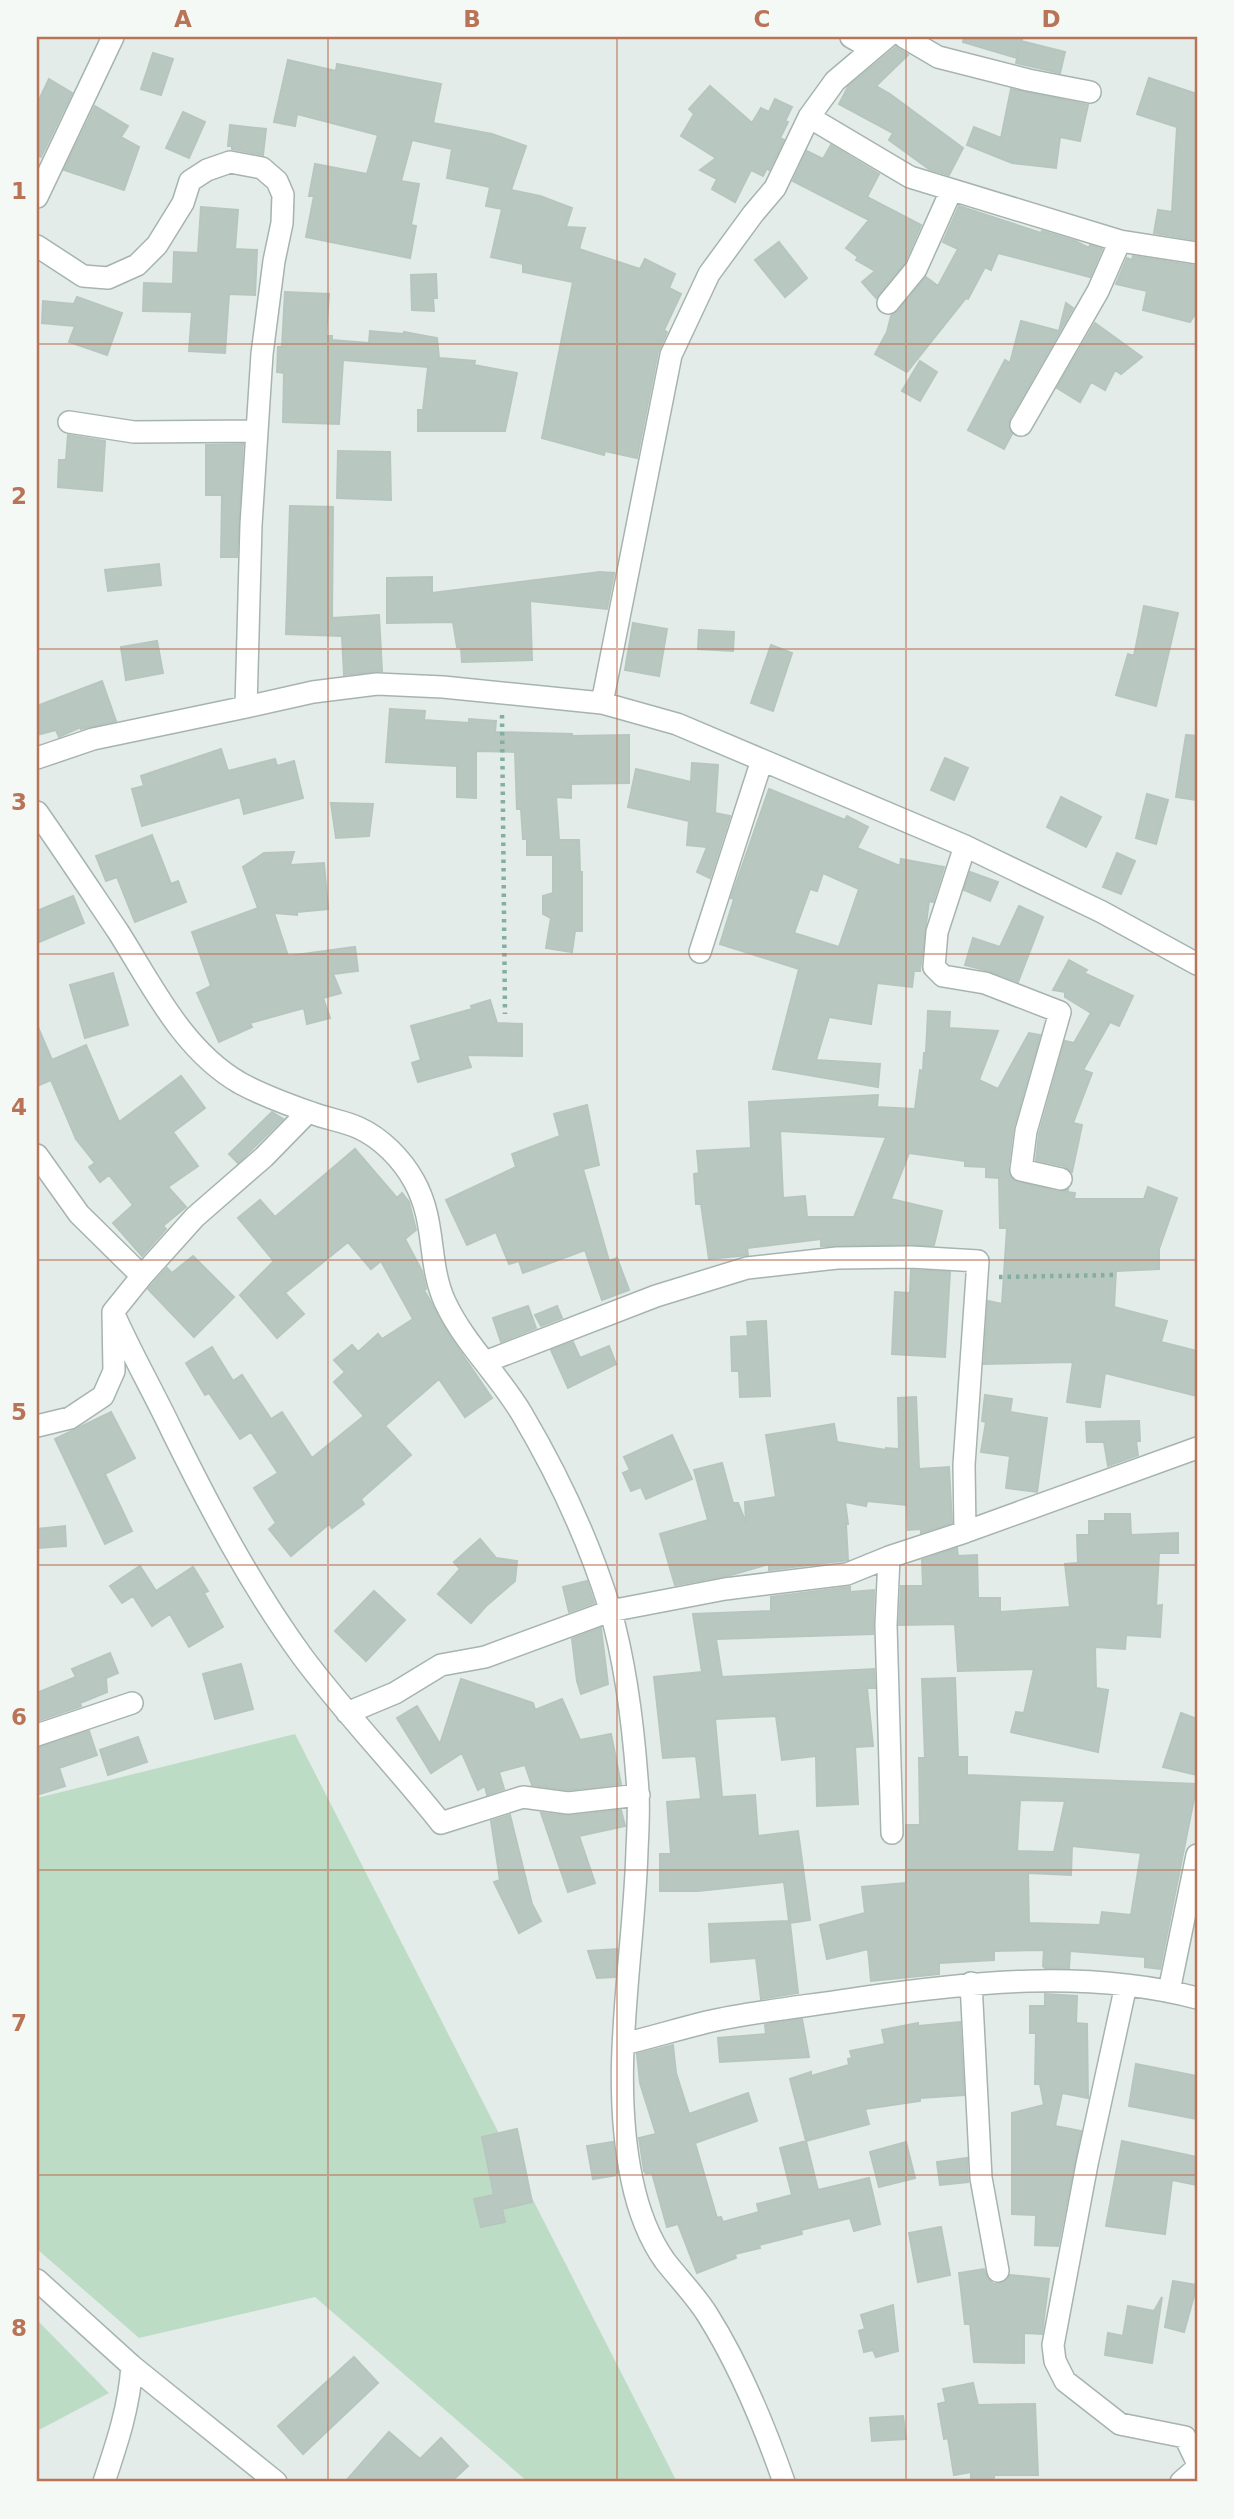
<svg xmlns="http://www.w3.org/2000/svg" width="1234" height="2519" viewBox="0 0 1234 2519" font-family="'DejaVu Sans',sans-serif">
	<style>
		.green { fill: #bddcc6 }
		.building { fill: #b9c7c1; stroke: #b6c6bf; stroke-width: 2; fill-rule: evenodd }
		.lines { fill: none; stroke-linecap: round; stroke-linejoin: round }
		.minor-casing { stroke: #a6b4af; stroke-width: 24 }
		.path { stroke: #85aea2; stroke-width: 4.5; stroke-dasharray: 3.5 5; stroke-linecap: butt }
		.minor { stroke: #fff; stroke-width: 21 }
		.grid { fill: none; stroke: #b97458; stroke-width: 2; stroke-opacity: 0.55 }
		.neatline { fill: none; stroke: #b97458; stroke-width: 2.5 }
		.grid-label { font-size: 23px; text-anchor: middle; font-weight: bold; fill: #b97458 }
	</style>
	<rect width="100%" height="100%" fill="#e3ece8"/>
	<path class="green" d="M295 1734 677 2482H528L315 2297 139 2338 37 2249V1798Z
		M37 2320 109 2393 37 2431Z"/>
	<path class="building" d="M964 37H1023L1021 41 1065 52 1060 73 1016 63 1019 50 1017 58 963 42Z
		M896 47 908 55 876 86 890 94 963 148 949 175 929 169 889 140 893 133 839 104 848 87Z
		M153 53 173 59 161 95 141 89Z
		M288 60 336 71 337 64 441 84 433 123 492 134 526 146 511 190 540 196 572 208 566 227 585 228 579 249 640 269 645 259 675 274 669 288 681 294 664 330 667 332 658 352 637 458 605 451 604 455 542 438 573 282 523 272V264L491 257 502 209 486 206 490 187 447 178 452 149 412 140 401 181 419 184 411 225 416 226 410 258 306 237 314 196H309L315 164 367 174 378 135 297 114 295 126 274 122Z
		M1149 78 1197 94V240L1154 233 1158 210 1172 212 1177 127 1137 114Z
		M49 79 72 93 41 157 37 155V104Z
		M710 86 752 123 761 108 769 112 775 99 792 107 785 121 788 122 780 138 784 140 769 170 767 168 763 176 751 170 735 202 712 189 717 179 700 170 716 158 681 136 694 114 689 109Z
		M1011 89 1088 105 1080 141 1060 137 1056 168 1012 163 967 145 974 127 1001 138Z
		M95 106 128 126 121 137 139 147 124 190 64 170Z
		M183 112 205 122 189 158 166 148Z
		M230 125 266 129 263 155 232 149V146H228Z
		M831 145 879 174 867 197 921 225 905 262 876 298 862 282 875 271 856 260 858 257 846 248 869 220 793 181 807 151 823 159Z
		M959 206 1041 233 1042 231 1075 241 1089 248 1090 245 1102 249 1090 277 998 253 991 270 985 267 968 299 966 298 907 372 875 354 887 332 891 316 898 311 926 277 938 286 958 249 943 242Z
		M201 207 238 210 235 249 257 250 255 295 229 294 225 353 189 351 192 312 143 311 144 283 173 284 174 252 198 253Z
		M779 242 807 278 785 297 755 260Z
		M1133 256 1197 266V311L1190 322 1143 310 1147 291 1116 284 1127 258 1132 260Z
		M436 274 437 298H433L434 311 412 310 411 275Z
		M285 292 329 294 326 336H332V340L369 343 370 331 404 334V332L437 338 439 358 475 361 474 365 517 373 505 431H418V410H423L428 367 343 360 339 424 283 422 284 373 277 372 278 347H282Z
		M77 297 122 313 107 355 69 342 75 326 42 323 43 301 74 304Z
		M1066 303 1073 308 1010 418 1008 426 1012 434 1004 449 968 430 1005 360 1010 363 1021 321 1059 331Z
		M1095 323 1142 357 1121 374 1115 370 1105 390 1091 382 1080 402 1057 388Z
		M920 361 937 372 920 401 902 391Z
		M68 435 105 441 102 491 58 487 59 460H66Z
		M243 444 237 557H221L222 495H206V445Z
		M338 451 390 452 391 500 337 498Z
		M290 506 333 507 332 618 379 615 382 671 344 675 342 636 286 634Z
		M159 564 161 585 108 591 105 570Z
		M600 572 614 573 607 609 530 601 532 660 462 662 461 647H457L453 622 387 623V578L432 577V593Z
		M1144 606 1178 613 1156 706 1116 695 1128 654 1134 656Z
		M633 623 667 629 659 676 625 670Z
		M699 630 734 632 733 651 698 649Z
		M157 641 163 673 126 680 121 647Z
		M771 645 792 653 773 711 751 703Z
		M102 681 116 721 81 729V727L59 737 56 730 37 735V706Z
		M390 709 425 711 424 720 469 723V719L496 721 495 732 572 734V736L629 735V783L571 784V798L556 797 559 840H579L580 872H582V931H575L572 952 546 948 551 918 543 914V896L553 893V855H527V839H523L521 809H517L515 752 476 751V798L457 797V766L386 762Z
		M1186 735 1197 736V800L1176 797Z
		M221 749 228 771 275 759 277 766 294 761 303 798 244 814 240 797 142 826 132 789 144 786 141 776Z
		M945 758 968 768 954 800 931 790Z
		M692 763 718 765 715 813 730 816 710 878 697 872 707 847 687 845 689 821 628 807 636 769 691 782Z
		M769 789 845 820 847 816 868 827 857 848 900 866 901 859 944 867 933 902 929 901 920 971H914L912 987 877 983 871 1024 829 1017 816 1060 880 1064 878 1087 773 1069 799 969 720 944 734 899 731 898ZM823 873 859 889 839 947 794 933 810 889 817 891Z
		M1147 794 1168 800 1156 844 1136 838Z
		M1061 797 1101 817 1086 847 1047 827Z
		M331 803 373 804 369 836 336 838Z
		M152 835 171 884 178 881 186 902 135 922 117 877 106 881 96 856Z
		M294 852 290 865 324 863 328 909 297 912V915L274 913 288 956 355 947 358 971 333 974 341 993 323 998 330 1018 307 1024 304 1008 250 1023 252 1027 219 1042 197 993 211 986 192 932 258 908 243 867 264 853Z
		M1117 853 1135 861 1121 894 1103 887Z
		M970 872 998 882 990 901 964 890Z
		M73 896 84 923 37 943V911Z
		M1019 906 1043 917 1018 982 989 971 965 965 973 938 1000 947Z
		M1069 960 1087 970 1084 973 1133 996 1119 1026 1110 1022 1083 1070 1092 1073 1073 1123 1082 1125 1072 1172 1064 1166 1036 1160 1039 1134 1065 1041 1074 1043 1091 1013 1065 997V992L1053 990Z
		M113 973 128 1025 85 1038 70 985Z
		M490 1000 497 1023 522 1024V1056L467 1055 471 1067 418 1082 412 1063 421 1060 411 1026 472 1009 471 1006Z
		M928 1011 950 1012 949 1028 998 1031 979 1080 998 1089 1029 1033 1040 1035 1013 1129 1008 1168 1013 1180 1058 1192 1068 1190 1067 1192 1075 1193 1074 1199H1144L1148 1187 1177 1198 1159 1249V1269L1116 1271 1114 1307 1167 1321 1161 1342 1197 1351V1396L1105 1373 1100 1407 1067 1402 1073 1362 984 1364 988 1301 1002 1304 1007 1228H1000L999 1178 986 1177V1167L965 1166V1161L909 1153 891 1199 942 1211 934 1245 821 1246V1239L747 1248 748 1255 709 1259 701 1204H696L694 1174 699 1173 697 1151 751 1148 749 1102 878 1095 877 1107 915 1109 920 1070 923 1071 924 1053H926ZM780 1131 886 1137 854 1217H807L805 1196 783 1198Z
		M37 1025 52 1060 86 1045 119 1122 181 1076 205 1108 173 1132 198 1166 168 1187 186 1207 163 1226 166 1229 142 1256 113 1223 133 1205 109 1175 100 1182 89 1167 95 1163 76 1139 51 1080 37 1086Z
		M587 1105 599 1165 583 1169 609 1261 617 1258 629 1290 602 1300 585 1250 523 1273 519 1261 509 1264 496 1232 467 1245 446 1200 516 1167 512 1154 560 1136 554 1114Z
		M272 1112 283 1119 238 1163 229 1154Z
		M355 1149 397 1198 402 1193 409 1202 416 1230 405 1239 422 1271 426 1289 424 1290 451 1338 492 1398 465 1417 439 1379 385 1426 411 1455 361 1499 364 1504 332 1528 329 1524 291 1556 269 1529 276 1523 254 1488 278 1473 251 1432 240 1439 209 1393 205 1395 186 1363 212 1347 233 1381 242 1375 271 1419 282 1412 312 1458 364 1416 334 1382 345 1372 334 1360 352 1345 358 1352 378 1334 382 1339 413 1319 381 1261 371 1269 348 1242 285 1293 304 1314 277 1338 240 1295 274 1261 238 1218 260 1200 275 1217Z
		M193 1256 234 1297 194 1337 148 1289 167 1268 172 1273Z
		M911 1270 950 1272 945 1357 892 1354 895 1292 910 1293Z
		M528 1306 536 1328 501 1342 493 1318Z
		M557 1306 562 1318 541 1326 535 1315Z
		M766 1321 770 1396 740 1397 739 1371H732L731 1337 748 1336 747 1322Z
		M573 1342 580 1358 609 1346 616 1364 568 1388 551 1350Z
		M985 1395 1012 1399 1010 1412 1047 1418 1037 1492 1006 1488 1010 1456 981 1452 986 1422 982 1421Z
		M916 1397 919 1469 949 1467 952 1523 921 1533V1529L908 1530 907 1505 867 1501 866 1506 845 1502 848 1524H846L848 1560 769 1570V1564L731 1575 675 1585 660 1534 708 1520 694 1470 722 1463 733 1503H738L746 1523 745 1502 776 1497 766 1435 834 1424 837 1442 886 1450V1448L899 1449 898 1398Z
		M111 1412 135 1458 105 1474 132 1531 105 1544 55 1439Z
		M1139 1421 1140 1441H1136L1138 1455 1108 1466 1104 1442H1087L1086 1422Z
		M672 1435 692 1479 646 1499 641 1487 631 1491 623 1473 630 1470 624 1457Z
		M1105 1514H1130L1131 1535 1178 1533V1553H1159L1156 1606 1162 1605 1160 1637 1126 1635 1125 1649 1095 1647 1096 1688 1108 1690 1098 1752 1011 1732 1016 1712 1024 1713 1034 1669 958 1671 955 1624 899 1625 901 1586H923L922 1560 957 1548 958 1556 977 1555 978 1598H1000V1612L1070 1607 1065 1564 1078 1563 1077 1535H1089V1521H1105Z
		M65 1526 66 1546 37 1548V1529Z
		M480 1539 496 1558 517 1561 515 1581 486 1606 471 1623 438 1594 460 1569 454 1562Z
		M140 1566 156 1591 193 1567 208 1591 204 1593 223 1627 189 1647 170 1614 152 1626 133 1596 122 1603 110 1586Z
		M587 1581 594 1603 569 1612 563 1587Z
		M850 1587V1592L874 1590 873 1634 716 1639 722 1677 874 1669 875 1688H867L873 1746 855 1747 858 1804 817 1806 816 1756 782 1760 776 1716 715 1719 722 1797 755 1795 758 1836 798 1831 810 1920 790 1923 798 1993 761 1999 756 1958 711 1962 709 1924 789 1921 784 1882 698 1891H660V1854H671L667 1802 701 1799 696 1756 663 1758 654 1677 702 1672 693 1614 771 1611V1597Z
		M374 1591 405 1620 366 1661 335 1631Z
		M601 1628 608 1684 581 1694 577 1681 572 1639Z
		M110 1653 118 1673 106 1678 107 1692 80 1703 81 1706 37 1721V1693L76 1677 72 1669Z
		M241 1664 253 1709 215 1719 203 1674Z
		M955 1678 958 1757H967V1775L1197 1784 1160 1969 1145 1967V1957L1070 1951 1069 1968H1045L1043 1966 1044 1950 994 1951V1960L939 1963V1974L871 1981 868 1949 827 1959 820 1925 865 1913 862 1887 906 1883V1825H920L919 1758H925L922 1679ZM1020 1800 1065 1801 1054 1852 1017 1851ZM1072 1846 1141 1853 1131 1915 1102 1912 1100 1925 1029 1923 1028 1873 1071 1875Z
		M461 1679 533 1703 535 1710 562 1699 580 1740 611 1734 621 1784 568 1790 532 1785 525 1765 499 1772 504 1789 487 1795 485 1786 478 1790 462 1753 431 1773 397 1718 417 1706 440 1744Z
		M1181 1713 1197 1719V1775L1163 1767Z
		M89 1731 97 1755 59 1768 65 1786 37 1795V1748Z
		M138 1737 147 1762 108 1775 100 1750Z
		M621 1810 625 1826 579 1836 595 1883 568 1892 541 1813 569 1816Z
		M510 1815 532 1904 541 1921 519 1933 494 1882 500 1880 491 1821Z
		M617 1949 615 1977 597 1978 588 1951Z
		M1045 1994 1077 1996 1076 2023 1087 2024 1088 2098 1062 2093 1055 2126 1081 2131 1058 2246 1035 2245 1036 2215 1012 2214V2113L1044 2105 1040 2084H1035L1036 2033H1030V2006H1045Z
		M802 2019 809 2057 720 2062 718 2038 766 2034 765 2025Z
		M960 2022 964 2095 920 2098V2101L865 2109 869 2124 806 2141 790 2079 811 2072V2076L849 2065 848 2059 852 2058 850 2051 885 2044 882 2030 918 2023V2026Z
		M673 2045 676 2073 689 2114 748 2093 757 2121 695 2143 717 2218 721 2217 723 2222 759 2212 757 2204 792 2195 780 2148 806 2141 818 2190 869 2178 880 2224 854 2231 850 2218 801 2230 802 2234 759 2245 760 2248 735 2254 736 2258 697 2273 678 2224 667 2227 652 2173 646 2174 644 2171 639 2138 656 2134 640 2083 637 2054Z
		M1136 2064 1197 2076V2119L1129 2106Z
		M517 2129 532 2202 502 2209 505 2222 481 2227 474 2199 494 2195 482 2137Z
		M1122 2141 1197 2157V2185L1172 2180 1165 2234 1106 2226Z
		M613 2142 618 2175 593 2179 587 2146Z
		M906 2142 915 2178 879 2187 870 2152Z
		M967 2158 968 2182 940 2185 937 2162Z
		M941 2227 950 2275 918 2282 909 2233Z
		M984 2269 988 2279 994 2284 1006 2281 1010 2275 1049 2279 1042 2334 1024 2333V2363L974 2362 970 2324H965L959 2273Z
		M1173 2281 1197 2285 1184 2332 1165 2327Z
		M1162 2297 1152 2363 1105 2355 1108 2333 1123 2336 1128 2306 1154 2311Z
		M893 2305 898 2351 876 2357 873 2350 864 2352 859 2331 865 2329 861 2315Z
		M354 2357 378 2383 303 2454 278 2426Z
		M973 2383 978 2405 1035 2404 1038 2475H994V2482H971V2472L954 2475 948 2438 944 2439 938 2404 946 2402 943 2389Z
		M903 2416 906 2439 872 2441 870 2418Z
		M389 2432 420 2459 441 2438 468 2466 451 2482H345Z"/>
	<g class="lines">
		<defs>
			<path id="minor" d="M851 37 872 49
				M904 37 938 57 1028 80 1090 92
				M809 117 910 177 1120 241 1197 253
				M37 197 113 37
				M37 246 83 276 108 278 137 265 157 245 183 203 190 181 207 170 230 162 262 168 277 181 283 195 282 223 274 261 262 354 251 525 246 707 93 739 37 758
				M888 303 916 269 951 191
				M69 422 134 432 257 431
				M1021 425 1098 291 1120 241
				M602 703 671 355 709 274 753 214 775 188 809 117 835 81 887 37
				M246 707 313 692 377 684 443 687 602 703 677 724 965 846 1102 912 1197 964
				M37 812C65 852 92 893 119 933 153 987 183 1050 240 1083 262 1095 289 1105 312 1113 327 1119 344 1121 359 1128 381 1138 402 1159 414 1181 437 1222 427 1263 445 1302 464 1343 499 1375 522 1414 558 1475 589 1541 610 1609 627 1668 634 1731 638 1792 639 1811 638 1831 637 1850 634 1959 609 2072 632 2180 638 2209 648 2237 665 2261 679 2279 695 2295 707 2314 740 2366 764 2425 784 2482
				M965 846 937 932 934 967 943 976 985 983 1060 1012 1026 1131 1021 1170 1061 1179
				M700 952 762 760
				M37 1155 79 1214 142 1276
				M113 1312C131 1353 153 1391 172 1431 210 1508 251 1586 302 1656 345 1714 396 1766 441 1823L523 1797 568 1803 639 1795
				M485 1362 656 1296 747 1268 837 1258 911 1257 978 1261 964 1465 965 1532
				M37 1426 70 1418 103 1396 114 1371 113 1312 142 1276 195 1217 264 1157 308 1112
				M889 1557 886 1625 892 1833
				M347 1713 395 1693 441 1665 485 1657 610 1611 725 1589 847 1574 889 1557 965 1532 1197 1448
				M37 1735 132 1703
				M971 1983 981 2178 998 2271
				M1126 1985 1087 2164 1053 2345 1055 2361 1065 2381 1120 2424 1185 2437 1197 2462
				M1169 1991 1197 1855
				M624 2044C652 2037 679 2029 707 2022 756 2011 809 2006 859 1998 971 1982 1086 1969 1197 1998
				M37 2280 132 2366 276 2482
				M104 2482C117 2443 129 2408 132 2366
				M1181 2482 1197 2468"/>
		</defs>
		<use href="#minor" class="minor-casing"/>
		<path class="path" d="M502 715 505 1014
			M999 1277 1115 1275"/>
		<use href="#minor" class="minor"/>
	</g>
	<path class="grid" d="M328 37V2482M617 37V2482M906 37V2482M37 344H1197M37 649H1197M37 954H1197M37 1260H1197M37 1565H1197M37 1870H1197M37 2175H1197"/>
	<rect width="1234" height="2519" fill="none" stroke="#f4f9f6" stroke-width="77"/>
	<rect x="38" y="38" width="1158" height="2442" class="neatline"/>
	<g class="grid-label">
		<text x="183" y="27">A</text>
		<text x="472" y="27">B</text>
		<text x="762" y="27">C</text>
		<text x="1051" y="27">D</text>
		<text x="19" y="199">1</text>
		<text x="19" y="504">2</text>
		<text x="19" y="810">3</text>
		<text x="19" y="1115">4</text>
		<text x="19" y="1420">5</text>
		<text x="19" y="1725">6</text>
		<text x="19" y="2031">7</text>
		<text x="19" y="2336">8</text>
	</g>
</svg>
